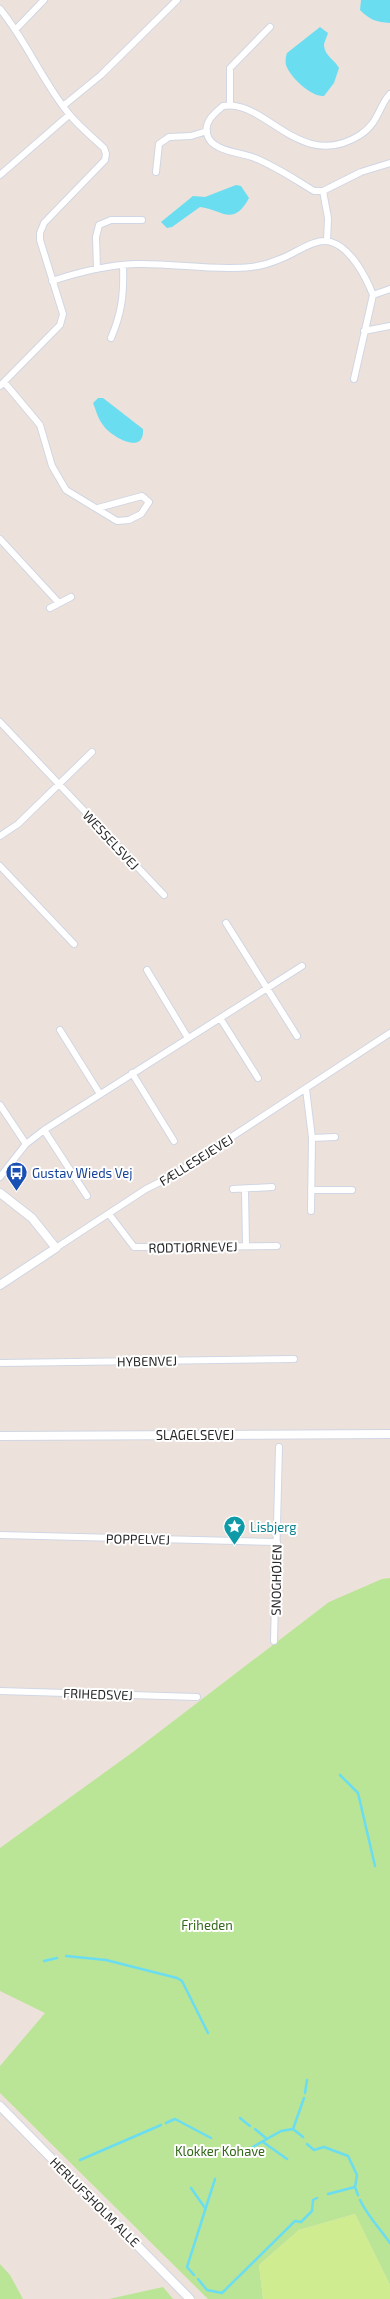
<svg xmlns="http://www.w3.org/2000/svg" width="390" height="2299" viewBox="0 0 390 2299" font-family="'Exo 2',sans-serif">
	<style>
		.green { fill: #bae496 }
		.pitch { fill: #d0ec91 }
		.water { fill: #6bddf1 }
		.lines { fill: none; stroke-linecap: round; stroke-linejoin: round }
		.stream { stroke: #6bddf1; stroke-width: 2.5 }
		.minor-casing { stroke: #d0d6e3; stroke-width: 8 }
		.tertiary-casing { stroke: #d0d6e3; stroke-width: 10 }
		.minor { stroke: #fff; stroke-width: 6 }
		.tertiary { stroke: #fff; stroke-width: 8 }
		.labels { text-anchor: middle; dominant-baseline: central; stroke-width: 4; stroke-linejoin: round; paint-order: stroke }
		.street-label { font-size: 13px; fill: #292929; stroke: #fff }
		.transit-label { font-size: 13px; fill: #164399; stroke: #fff; text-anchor: start }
		.culture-label { font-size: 13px; fill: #0d838f; stroke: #fff; text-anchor: start }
		.park-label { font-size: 13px; fill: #326718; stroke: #fff }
	</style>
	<rect width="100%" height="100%" fill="#ece2db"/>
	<path class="green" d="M390 1578V2285L355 2214 299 2230 259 2265 263 2299H208L0 2093V2066L45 2013 0 1991V1848L133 1752 329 1602 382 1579Z
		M0 2264 10 2275 23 2299H0Z
		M163 2287 173 2299H109Z"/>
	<path class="pitch" d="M355 2214 390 2285V2299H263L259 2265 299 2230Z"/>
	<path class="water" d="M361 0H390V23C376 22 370 20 360 10Z
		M320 27 328 33C327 37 324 42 324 46 325 56 335 60 339 68L334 83 324 96C311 97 290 77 286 65 285 61 286 56 287 53Z
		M236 185 241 186 249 198C233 228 221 209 200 207L172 227 167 228 161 222 193 196 205 197Z
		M98 398H103L143 429C145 456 111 437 103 425 98 419 96 410 93 403Z"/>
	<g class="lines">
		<path class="stream" d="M340 1775 358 1793 375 1866
			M66 1956 106 1960 177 1978 182 1981 208 2033
			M44 1961 57 1958
			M305 2093 307 2080
			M240 2118 250 2126
			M166 2123 175 2119 211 2138
			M255 2129 267 2139
			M293 2129 304 2098
			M263 2142 287 2159
			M307 2144 314 2150 324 2147 348 2156 357 2175 355 2187 328 2194
			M251 2148 281 2131 293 2129 303 2137
			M80 2160 161 2125
			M355 2187 358 2195
			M191 2188 205 2208
			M360 2200C367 2215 380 2229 390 2243
			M194 2275 187 2267 215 2179
			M198 2279 207 2290 222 2293 295 2221 301 2222 312 2211 313 2200 317 2198"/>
		<defs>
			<path id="minor" d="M0 9C27 42 42 81 69 114 79 126 92 137 104 148L106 154 105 160 44 223 40 233V240L63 314 60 325 0 386
				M16 29 44 0
				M390 94C379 105 379 123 360 135 300 173 265 98 223 106 215 113 204 121 207 134 211 151 238 152 252 157 274 165 294 179 314 191H323L361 172 390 163
				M230 104V68L270 27
				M63 106 101 75 177 0
				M156 172 159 144 169 137 191 136 207 131
				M0 175 69 115
				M323 191 328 218 327 241
				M97 269 96 237 99 225 111 220H142
				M52 281C79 272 108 265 136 264 175 263 212 271 251 267 260 266 271 263 280 259 295 254 315 237 331 242 351 248 366 277 373 295L354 379
				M373 295 390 289
				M364 331 390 326
				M111 338C122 312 124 294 123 265
				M4 382 40 425 52 466 66 490 117 521 129 520 141 514 149 502 142 496 98 508
				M0 539 59 603
				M50 608 71 597
				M0 722 164 895
				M0 836 18 824 92 752
				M0 866 74 944
				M226 923 297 1036
				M147 970 188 1038
				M220 1018 258 1078
				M60 1030 100 1094
				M132 1073 174 1141
				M306 1089 312 1138 311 1211
				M0 1105 26 1144
				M44 1130 87 1196
				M312 1138 335 1137
				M0 1177 26 1144 44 1130 302 966
				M233 1189 272 1187
				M245 1189 246 1246
				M311 1190H352
				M109 1214 134 1247 277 1246
				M56 1248 146 1189 172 1176 390 1033
				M0 1363 294 1359
				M0 1535 277 1542
				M274 1641 279 1447
				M0 1691 197 1697"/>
			<path id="tertiary" d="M0 1193 32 1218 56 1248 0 1285
				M0 1436 390 1434
				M0 2106 190 2299"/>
		</defs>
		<use href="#minor" class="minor-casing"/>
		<use href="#tertiary" class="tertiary-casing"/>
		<use href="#minor" class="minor"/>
		<use href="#tertiary" class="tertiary"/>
	</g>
	<defs>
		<symbol id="bus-pin" viewBox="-11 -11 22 30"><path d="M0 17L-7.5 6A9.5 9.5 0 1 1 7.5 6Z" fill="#1a4fb4" stroke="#fff"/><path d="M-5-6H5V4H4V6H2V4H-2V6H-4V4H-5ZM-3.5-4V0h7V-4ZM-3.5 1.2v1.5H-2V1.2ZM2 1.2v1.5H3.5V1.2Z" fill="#fff"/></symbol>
		<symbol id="sight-pin" viewBox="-11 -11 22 30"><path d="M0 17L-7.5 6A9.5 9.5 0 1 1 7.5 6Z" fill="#0f9aa8" stroke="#fff"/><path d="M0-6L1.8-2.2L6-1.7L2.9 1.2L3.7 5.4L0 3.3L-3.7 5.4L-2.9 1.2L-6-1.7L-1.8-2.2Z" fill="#fff"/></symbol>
	</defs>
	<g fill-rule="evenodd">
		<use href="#bus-pin" x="4" y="1160" width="25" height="34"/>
		<use href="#sight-pin" x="222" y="1514" width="25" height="34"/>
	</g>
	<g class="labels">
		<g class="street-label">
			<text transform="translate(111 840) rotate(47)">WESSELSVEJ</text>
			<text transform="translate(196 1160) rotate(-32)">FÆLLESEJEVEJ</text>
			<text transform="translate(193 1247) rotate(-1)">RØDTJØRNEVEJ</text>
			<text transform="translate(147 1361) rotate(-1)">HYBENVEJ</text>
			<text x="195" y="1435">SLAGELSEVEJ</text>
			<text transform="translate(138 1539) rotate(1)">POPPELVEJ</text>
			<text transform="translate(276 1580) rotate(-89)">SNOGHØJEN</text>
			<text transform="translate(98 1694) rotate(2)">FRIHEDSVEJ</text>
			<text transform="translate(95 2202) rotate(45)">HERLUFSHOLM ALLE</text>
		</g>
		<g class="transit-label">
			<text x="32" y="1173">Gustav Wieds Vej</text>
		</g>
		<g class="culture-label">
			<text x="250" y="1527">Lisbjerg</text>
		</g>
		<g class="park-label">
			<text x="207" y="1925">Friheden</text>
			<text x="220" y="2151">Klokker Kohave</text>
		</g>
	</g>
</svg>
